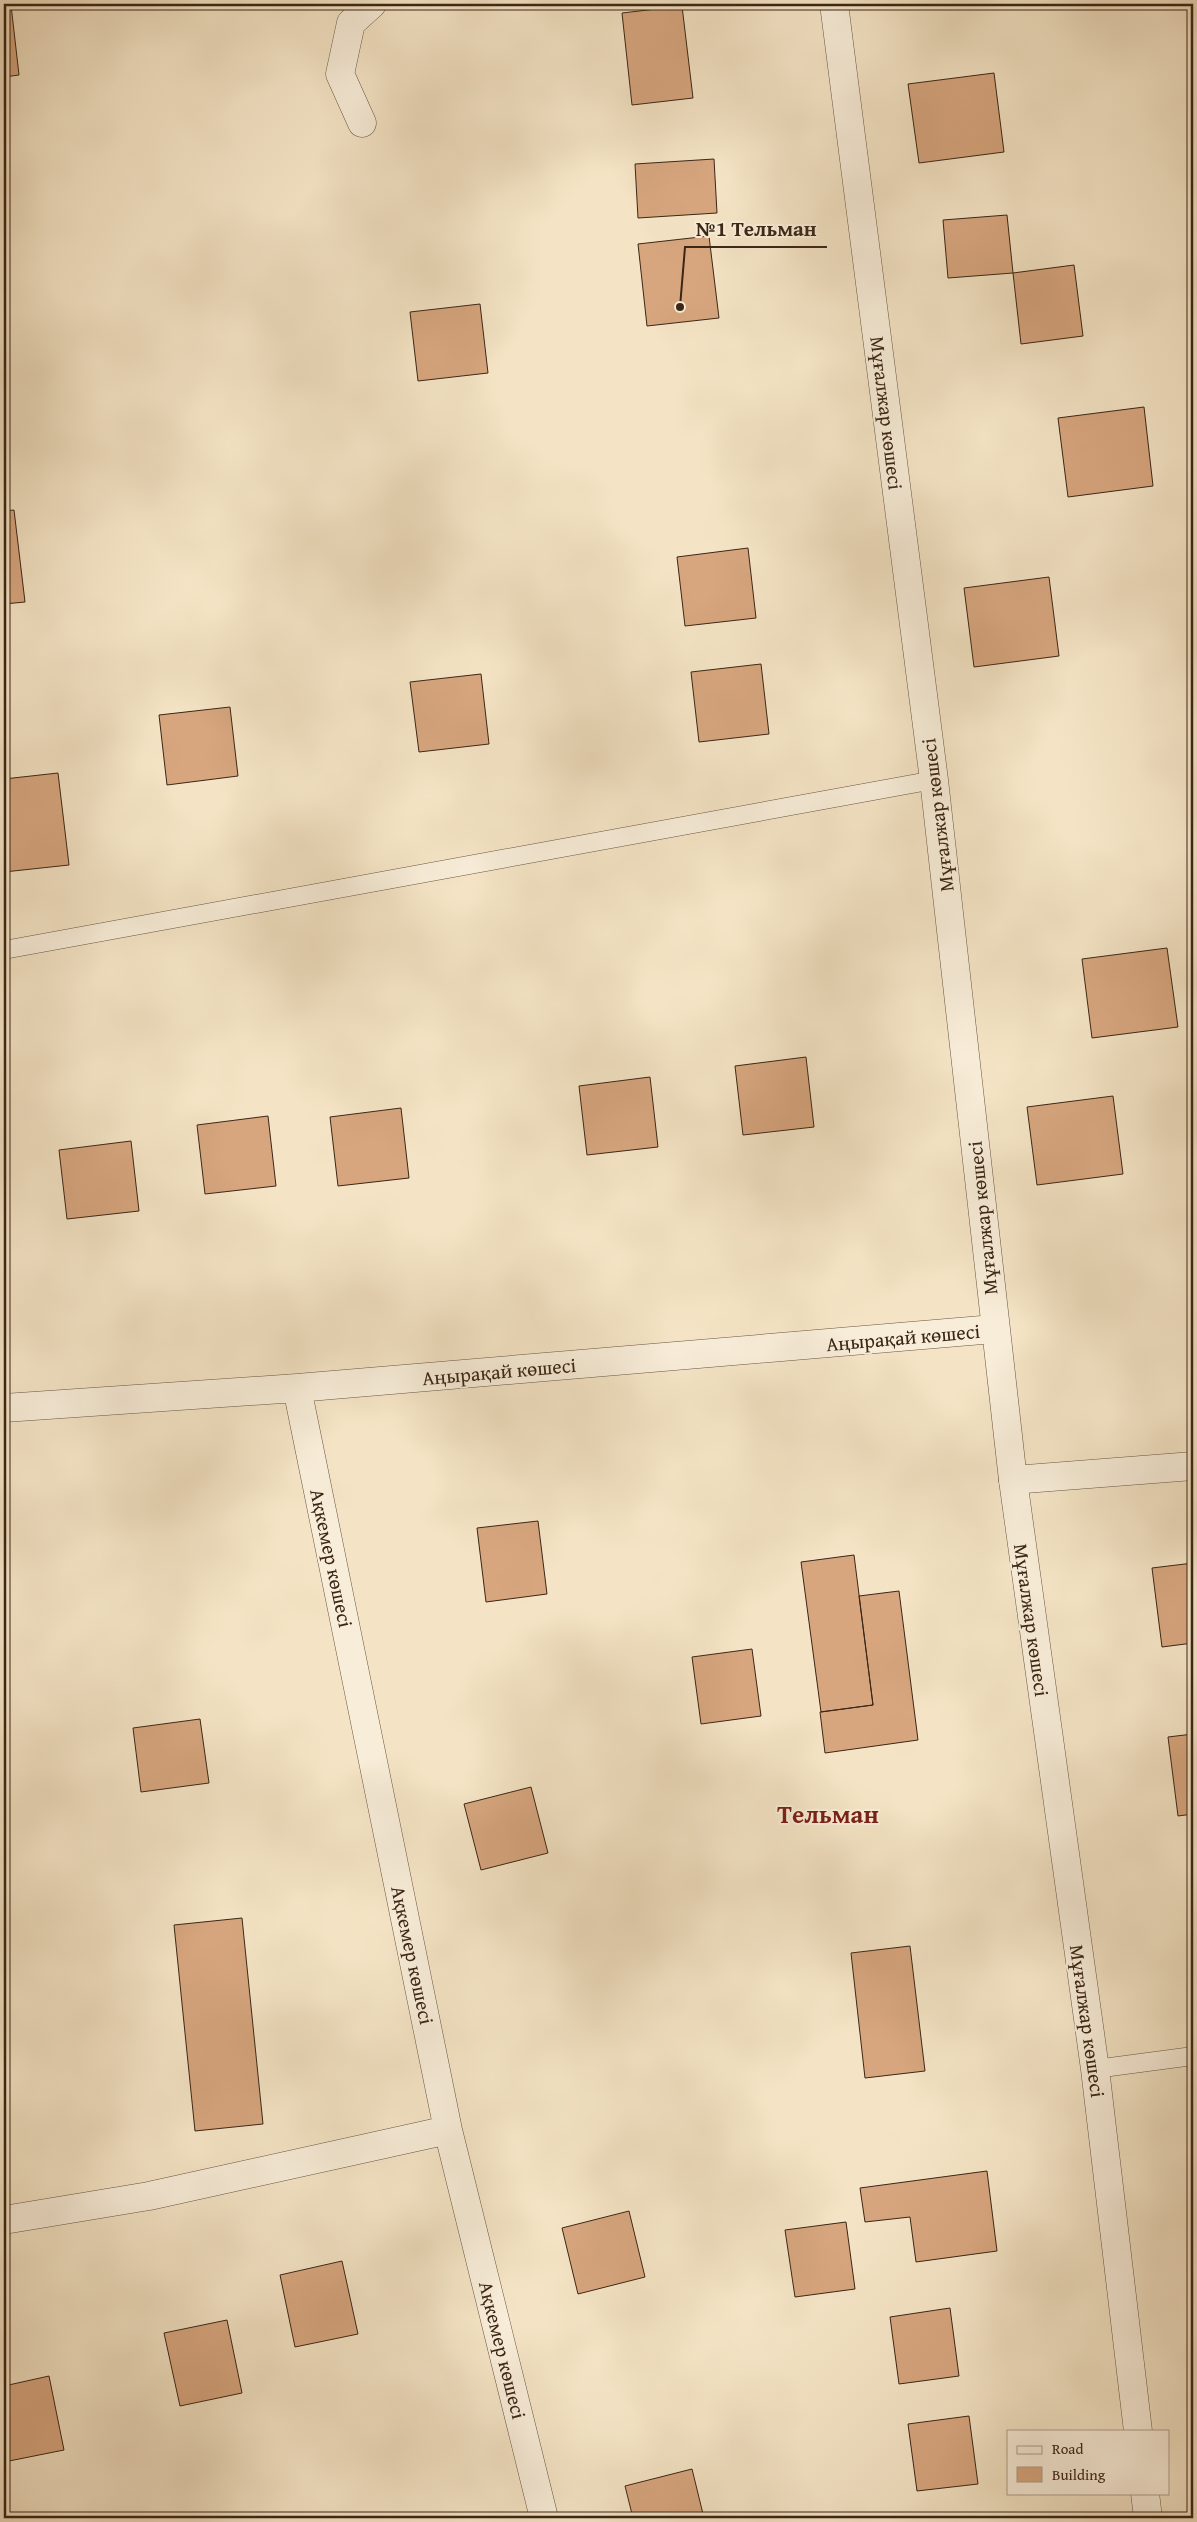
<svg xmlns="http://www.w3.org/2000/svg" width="1197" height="2522" viewBox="0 0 1197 2522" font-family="'Gentium Book Plus',serif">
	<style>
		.building { fill: #d7a67f; stroke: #3b2616 }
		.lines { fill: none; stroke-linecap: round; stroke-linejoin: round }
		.service-casing { stroke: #695642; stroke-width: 19 }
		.minor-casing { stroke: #695642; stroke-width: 29 }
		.tertiary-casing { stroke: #695642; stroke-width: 29 }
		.service { stroke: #f8edd9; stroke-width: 18 }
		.minor { stroke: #f8edd9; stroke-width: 28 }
		.tertiary { stroke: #f8edd9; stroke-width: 28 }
		.labels { text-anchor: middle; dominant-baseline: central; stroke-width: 4; stroke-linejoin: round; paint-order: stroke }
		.street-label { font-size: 20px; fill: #3b2616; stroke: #f8edd9 }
		.district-label { font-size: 25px; font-weight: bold; fill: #7a1f14; stroke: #f8edd9 }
		.leader { fill: none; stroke: #3b2616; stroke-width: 2 }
		.callout-dot { fill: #3b2616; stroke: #f8edd9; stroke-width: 2 }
		.callout-label { font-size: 21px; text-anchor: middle; font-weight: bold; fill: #3b2616; stroke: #f8edd9; stroke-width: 4; stroke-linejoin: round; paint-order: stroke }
	</style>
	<rect width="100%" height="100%" fill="#f4e4c5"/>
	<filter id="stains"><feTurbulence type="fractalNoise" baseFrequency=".004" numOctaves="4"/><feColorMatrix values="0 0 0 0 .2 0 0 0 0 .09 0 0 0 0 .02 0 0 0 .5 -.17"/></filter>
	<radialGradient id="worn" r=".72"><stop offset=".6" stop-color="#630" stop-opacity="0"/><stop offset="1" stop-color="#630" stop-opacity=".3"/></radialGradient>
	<path class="building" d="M11 5 19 75 4 77V6Z
		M682 6 693 98 632 105 622 13Z
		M994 73 1004 152 919 163 908 84Z
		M714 159 717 213 638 218 635 164Z
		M1007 215 1013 273 948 278 943 220Z
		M709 236 719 318 647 326 638 244Z
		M1074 265 1083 336 1021 344 1013 273Z
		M480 304 488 373 418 381 410 312Z
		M1144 407 1153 486 1068 497 1058 418Z
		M14 510 25 602 4 604V511Z
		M748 548 756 618 685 626 677 557Z
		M1049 577 1059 656 974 667 964 588Z
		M761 664 769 734 699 742 691 672Z
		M481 674 489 744 419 752 410 682Z
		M230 707 238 776 167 785 159 715Z
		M58 773 69 865 4 872V779Z
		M1167 948 1178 1027 1092 1038 1082 959Z
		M806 1057 814 1127 743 1135 735 1066Z
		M650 1077 658 1147 587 1155 579 1086Z
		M1113 1096 1123 1174 1037 1185 1027 1107Z
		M401 1108 409 1178 338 1186 330 1117Z
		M268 1116 276 1186 205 1194 197 1125Z
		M131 1141 139 1211 67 1219 59 1150Z
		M538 1521 547 1594 486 1602 477 1528Z
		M854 1555 873 1705 821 1712 801 1562Z
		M1193 1563V1643L1162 1647 1152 1568Z
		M899 1591 918 1740 825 1753 820 1712 873 1705 859 1596Z
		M752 1649 761 1716 701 1724 692 1657Z
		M200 1719 209 1783 141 1792 133 1728Z
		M1193 1734V1814L1178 1816 1168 1737Z
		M531 1787 548 1853 481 1870 464 1804Z
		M242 1918 263 2124 195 2131 174 1925Z
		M910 1946 925 2071 865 2078 851 1953Z
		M987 2171 997 2251 916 2262 910 2217 865 2222 860 2188Z
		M629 2211 645 2277 578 2294 562 2228Z
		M846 2222 855 2289 795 2297 785 2230Z
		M342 2261 358 2334 295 2347 280 2275Z
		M950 2308 959 2376 899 2384 890 2317Z
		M227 2320 242 2393 180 2406 164 2333Z
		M49 2376 64 2450 4 2462V2386Z
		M969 2416 978 2484 917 2491 908 2424Z
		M692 2469 704 2518H633L625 2486Z"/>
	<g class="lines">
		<defs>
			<path id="service" d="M4 950 934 780
				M1095 2069 1193 2056"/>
			<path id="minor" d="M362 123 340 74 351 23 372 4
				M297 1388 448 2130 544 2518
				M4 1408 297 1388 994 1329
				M1013 1480 1193 1466
				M4 2220 149 2196 448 2130"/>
			<path id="tertiary" d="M834 4 934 780 1013 1480 1095 2069 1138 2431
				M1145 2493 1148 2518"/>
		</defs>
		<use href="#service" class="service-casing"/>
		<use href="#minor" class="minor-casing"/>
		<use href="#tertiary" class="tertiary-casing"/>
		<use href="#service" class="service"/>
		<use href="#minor" class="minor"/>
		<use href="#tertiary" class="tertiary"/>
	</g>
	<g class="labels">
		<g class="street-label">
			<text transform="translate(887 413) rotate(83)">Мұғалжар көшесі</text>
			<text transform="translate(937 815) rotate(-97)">Мұғалжар көшесі</text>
			<text transform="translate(982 1218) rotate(-96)">Мұғалжар көшесі</text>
			<text transform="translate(903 1337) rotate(-5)">Аңырақай көшесі</text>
			<text transform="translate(499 1371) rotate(-5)">Аңырақай көшесі</text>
			<text transform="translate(332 1558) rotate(78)">Ақкемер көшесі</text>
			<text transform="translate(1032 1620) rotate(82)">Мұғалжар көшесі</text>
			<text transform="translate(413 1955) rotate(78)">Ақкемер көшесі</text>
			<text transform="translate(1088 2021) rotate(82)">Мұғалжар көшесі</text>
			<text transform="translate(503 2350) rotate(76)">Ақкемер көшесі</text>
		</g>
		<g class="district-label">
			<text x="828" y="1814">Тельман</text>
		</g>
	</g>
	<path class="leader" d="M680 307L685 247H827"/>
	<circle class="callout-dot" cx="680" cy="307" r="5"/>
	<g class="callout-label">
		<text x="756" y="236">№1 Тельман</text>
	</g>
	<rect width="1197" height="2522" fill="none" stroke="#f4e4c5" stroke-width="20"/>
	<rect x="5" y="5" width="1187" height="2512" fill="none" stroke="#3b2616" stroke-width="2.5"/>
	<rect x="10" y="10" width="1177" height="2502" fill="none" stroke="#3b2616"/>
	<rect x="1007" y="2430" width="162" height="65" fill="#f8edd9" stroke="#ac9d8b"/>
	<rect x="1017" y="2446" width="25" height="8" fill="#f8edd9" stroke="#ac9d8b"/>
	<text x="1052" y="2454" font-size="15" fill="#3b2616">Road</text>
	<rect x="1017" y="2467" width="25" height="15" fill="#d7a67f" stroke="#ac9d8b"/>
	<text x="1052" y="2480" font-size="15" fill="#3b2616">Building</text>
	<rect width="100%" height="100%" filter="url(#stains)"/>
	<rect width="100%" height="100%" fill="url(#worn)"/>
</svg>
